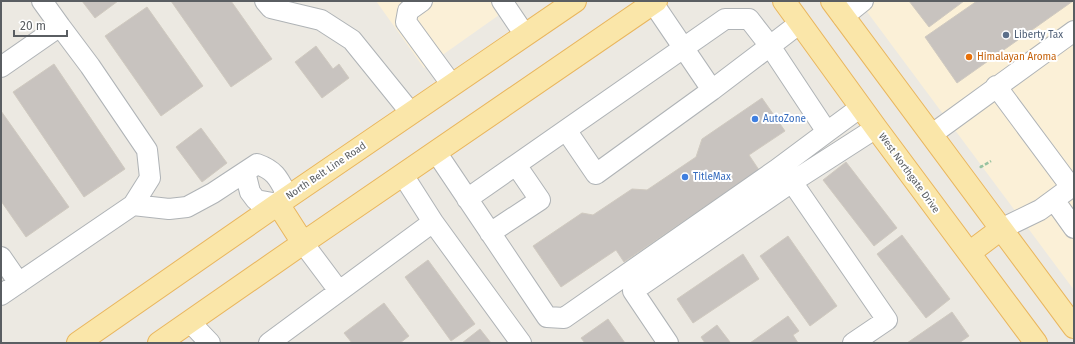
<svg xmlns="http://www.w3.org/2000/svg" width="1075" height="344" viewBox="0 0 1075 344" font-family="'Fira Sans',sans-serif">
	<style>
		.commercial { fill: #fbf0d7 }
		.building { fill: #c8c3bf; stroke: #d0cac0 }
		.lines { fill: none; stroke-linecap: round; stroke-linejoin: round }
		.minor-casing { stroke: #afb3b6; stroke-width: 22 }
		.major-casing { stroke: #e9b65e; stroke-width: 24 }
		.path { stroke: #99c3a1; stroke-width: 2.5; stroke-dasharray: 4 2; stroke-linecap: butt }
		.minor { stroke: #fff; stroke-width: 20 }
		.major { stroke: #fae6a9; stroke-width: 22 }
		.service-dot { fill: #5c6f8a; stroke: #fff; stroke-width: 1.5 }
		.food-dot { fill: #e8710a; stroke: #fff; stroke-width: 1.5 }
		.shop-dot { fill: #3f7fe0; stroke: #fff; stroke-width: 1.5 }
		.labels { text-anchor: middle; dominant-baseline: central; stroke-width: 4; stroke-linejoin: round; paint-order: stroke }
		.service-label { font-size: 10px; fill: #4e5e75; stroke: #fff; text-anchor: start }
		.food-label { font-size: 10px; fill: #c56008; stroke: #fff; text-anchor: start }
		.shop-label { font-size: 10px; fill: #366cbe; stroke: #fff; text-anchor: start }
		.street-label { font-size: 10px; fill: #5a5e62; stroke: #fff }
	</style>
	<rect width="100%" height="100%" fill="#ece9e2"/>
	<path class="commercial" d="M376 1H519L424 68Z
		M859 1H1074V290Z"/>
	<path class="building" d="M82 1H118L95 18Z
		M171 1H231L272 59 231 87Z
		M909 1H964L929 27Z
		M977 1H1073L957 83 925 37Z
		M147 7 203 86 161 116 105 36Z
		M316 46 333 69 339 64 349 78 322 98 295 62Z
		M54 64 125 169 84 197 13 92Z
		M762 98 785 131 749 155 759 170 624 262 616 250 561 287 533 246 582 213 593 215 632 189 647 190 696 157 702 139Z
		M1 111 69 207 26 237 1 201Z
		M201 128 227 163 202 182 176 147Z
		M846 162 897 228 874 246 823 180Z
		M902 235 950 299 926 318 877 254Z
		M788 236 837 306 810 326 760 256Z
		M743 254 759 279 693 323 677 299Z
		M428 260 475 324 451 341 405 277Z
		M384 303 409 336 400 343H352L344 333Z
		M952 312 969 336 959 343H907Z
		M788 316 799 331 793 335 798 343H750Z
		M608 319 625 343H585L581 338Z
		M717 325 730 342 729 343H705L701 337Z
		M480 329 491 343H462Z"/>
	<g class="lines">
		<defs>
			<path id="minor" d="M265 1 271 8 321 20 352 40 411 113
				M422 1 408 11 406 22 452 85
				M502 1 525 35
				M843 17 863 1
				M1 67 60 26 42 1
				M996 86 1071 187
				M566 130 596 174 712 90
				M827 132 861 107
				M931 135 1074 31
				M436 152 547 317 564 318 776 170 827 132 770 46 800 23
				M403 175 433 222
				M792 182 887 320 853 343
				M467 199 725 19H749L770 46 712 90 653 3
				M1054 200 1074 228
				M133 205 169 209 187 207 213 193 257 164C274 170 278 177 286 193L278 204 256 200 250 192 245 172
				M1001 229 1040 210 1074 185
				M490 233 540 200 516 165
				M303 243 339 291
				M1 257 19 283
				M1 295 133 205 150 178 147 150 90 66 60 26
				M190 322 210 343
				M269 343 433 222 521 343
				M668 343 633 291 792 182 876 128"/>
			<path id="major" d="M784 1 876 128 1036 343
				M832 1 1074 327
				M278 204 303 243
				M969 253 1001 229
				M78 343 278 204 575 1
				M159 343 303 243 656 1"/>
		</defs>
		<use href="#minor" class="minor-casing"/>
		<use href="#major" class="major-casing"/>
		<path class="path" d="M980 166 981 167 991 161"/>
		<use href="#minor" class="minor"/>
		<use href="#major" class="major"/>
	</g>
	<circle class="service-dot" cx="1006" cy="35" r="4"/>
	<circle class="food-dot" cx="969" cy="57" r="4"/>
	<g class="shop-dot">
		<circle cx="755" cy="119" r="4"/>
		<circle cx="685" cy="177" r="4"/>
	</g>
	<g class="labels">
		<g class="service-label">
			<text x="1014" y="35">Liberty Tax</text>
		</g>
		<g class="food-label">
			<text x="977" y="57">Himalayan Aroma</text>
		</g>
		<g class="shop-label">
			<text x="763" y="119">AutoZone</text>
			<text x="693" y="177">TitleMax</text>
		</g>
		<g class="street-label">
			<text transform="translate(326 171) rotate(-34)">North Belt Line Road</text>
			<text transform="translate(909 173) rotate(54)">West Northgate Drive</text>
		</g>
	</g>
	<rect width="1075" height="344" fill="none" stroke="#5a5e62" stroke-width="4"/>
	<path d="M14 30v6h53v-6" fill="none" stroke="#5a5e62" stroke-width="2"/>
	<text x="20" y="30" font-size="12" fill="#5a5e62" stroke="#ffffff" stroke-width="3" paint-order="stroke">20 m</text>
</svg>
